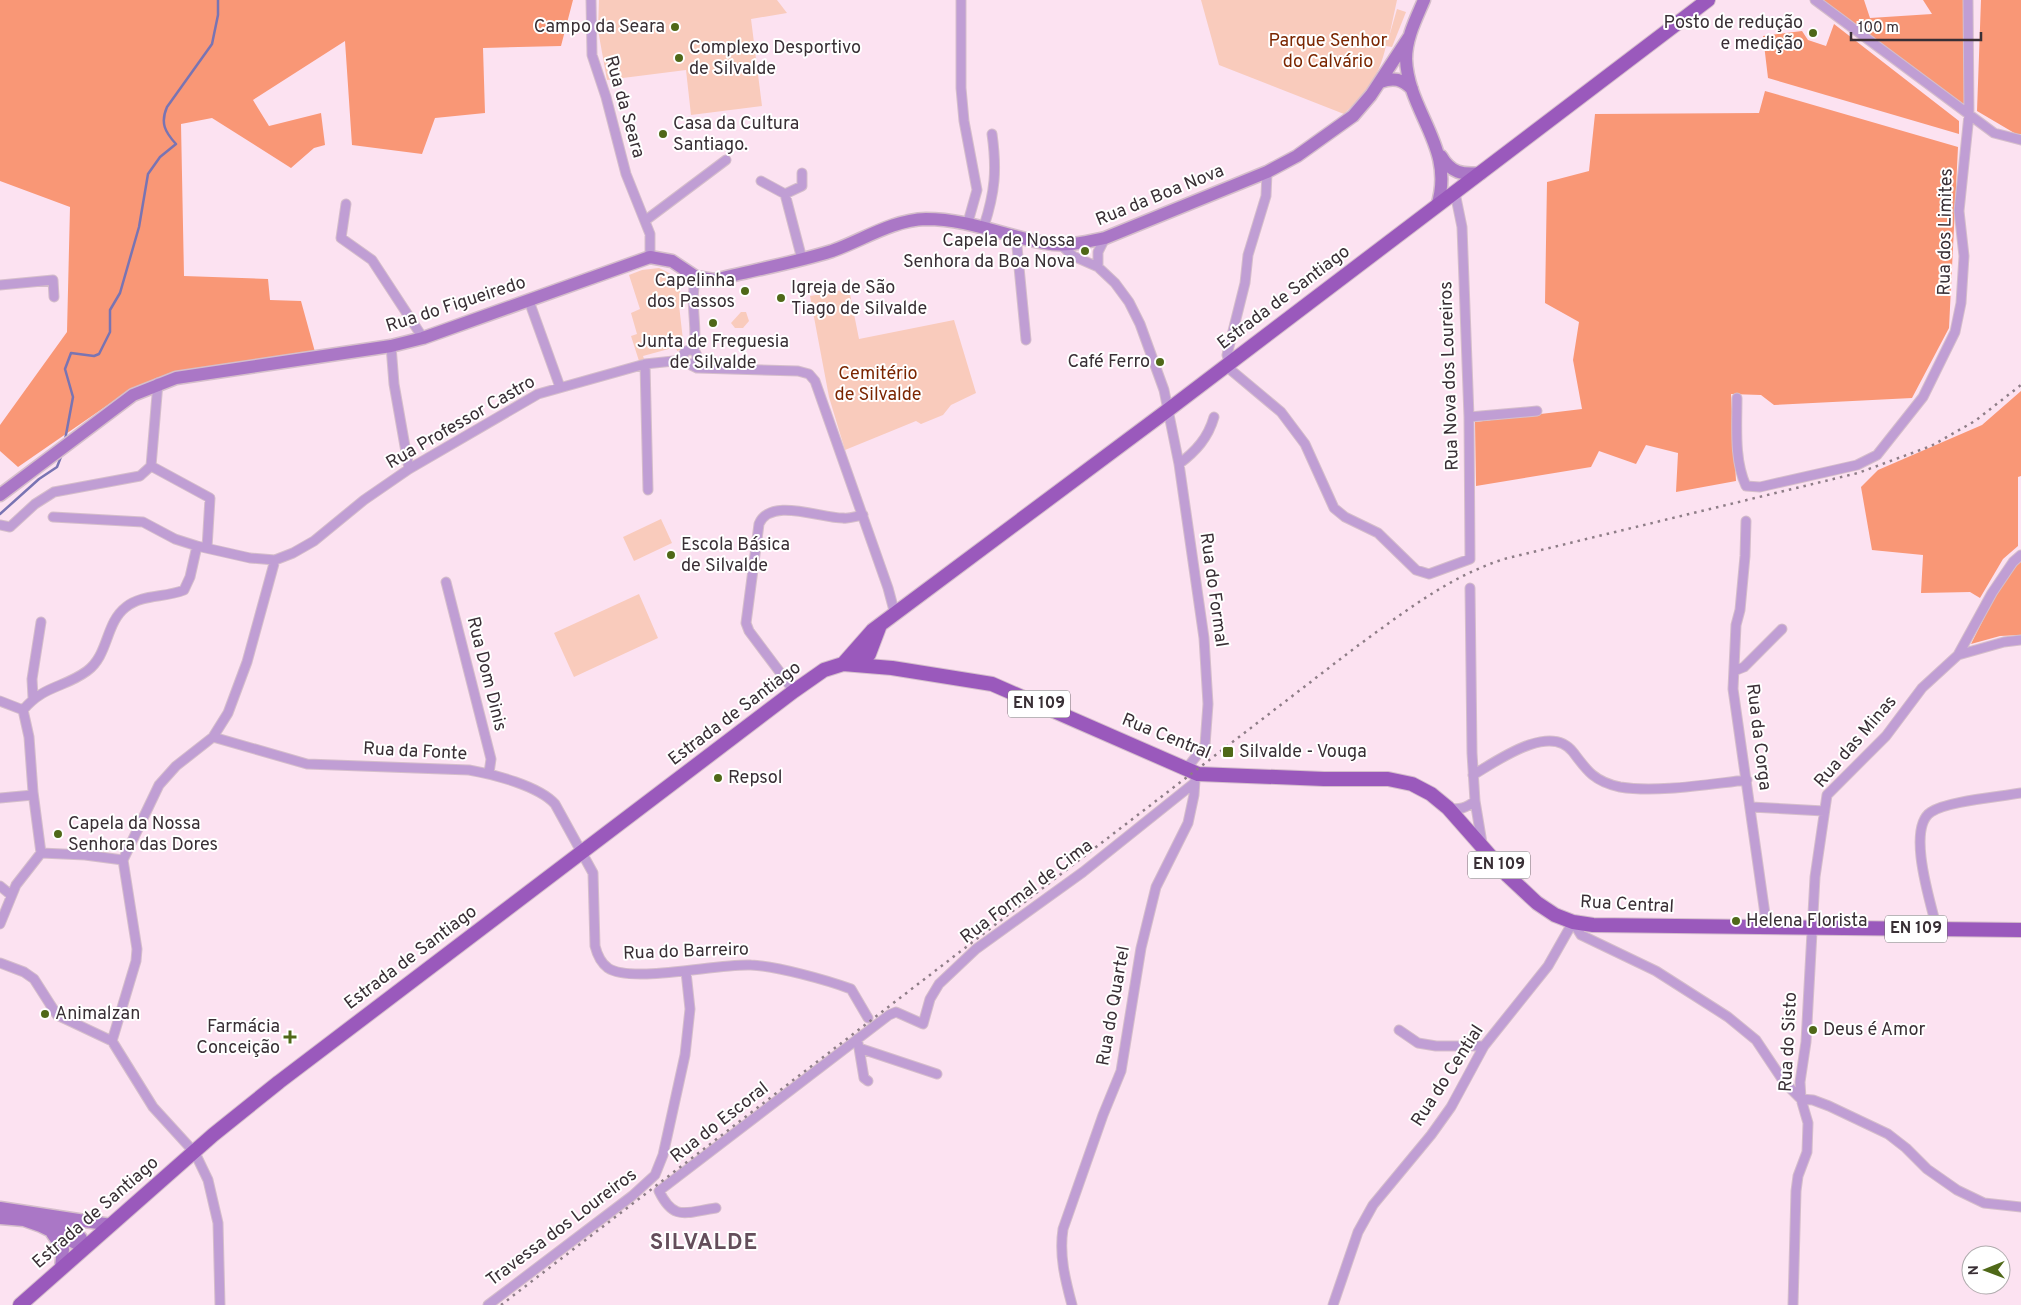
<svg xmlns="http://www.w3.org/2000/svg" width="2021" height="1305" viewBox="0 0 2021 1305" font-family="Overpass,sans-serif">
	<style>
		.green { fill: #f9cbbc }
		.forest { fill: #f99776 }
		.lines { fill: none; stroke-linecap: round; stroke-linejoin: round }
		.stream { stroke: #7974b3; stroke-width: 2.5 }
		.minor-casing { stroke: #d5becb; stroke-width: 11 }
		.secondary-casing { stroke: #d5becb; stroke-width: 15 }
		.primary-casing { stroke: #d5becb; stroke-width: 16 }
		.minor { stroke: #c09ed4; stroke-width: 9 }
		.secondary { stroke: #aa77c6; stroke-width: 12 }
		.primary { stroke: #9a59bc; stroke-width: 14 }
		.rail { stroke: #8e7d87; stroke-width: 2.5; stroke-dasharray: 2.5 5; stroke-linecap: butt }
		.poi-dot { fill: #4f6818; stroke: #fff; stroke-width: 2 }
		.labels { text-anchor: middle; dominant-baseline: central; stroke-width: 4; stroke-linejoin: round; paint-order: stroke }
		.shield { fill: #fff; stroke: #746d72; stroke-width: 1 }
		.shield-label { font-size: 16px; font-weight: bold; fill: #392f35 }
		.poi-label { font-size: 18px; fill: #392f35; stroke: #fff; text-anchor: start }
		.park-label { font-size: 18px; fill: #7b2601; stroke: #fff }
		.street-label { font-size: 18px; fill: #392f35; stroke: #fff }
		.district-label { font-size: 22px; font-weight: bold; letter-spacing: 1px; fill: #644e5b; stroke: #fff }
	</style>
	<rect width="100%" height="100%" fill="#fce2f1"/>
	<path class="green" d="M599 0H777L787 13 751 19 762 106 691 115 686 70 607 80 598 30Z
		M1201 0H1397L1389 37 1397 9 1406 12 1392 47 1386 46C1378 79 1368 90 1344 114L1219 65Z
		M659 268C680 277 678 283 683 304L679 305 684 349 677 351 676 347 643 356 644 359 639 361 631 336 637 334 631 313 640 309 629 275 642 270Z
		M849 289 859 339 954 320 976 393 951 405 943 415 921 424 916 421 845 450 829 397 810 296Z
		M741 312H746L749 321 743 328H735L731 323Z
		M661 519 672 543 634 561 623 537Z
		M639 594 658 638 574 677 554 633Z"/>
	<path class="forest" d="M0 0H573L561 46 483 48 485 113 435 118 422 154 352 145 345 41 253 100 269 126 321 113 325 145 314 148 291 168 212 118 181 124 184 276 268 279 270 300 301 301 315 352 174 373 131 389 18 467 0 451V425L67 332 70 207 0 181Z
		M1821 0H1864L1870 18 1932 14 1923 0H1964V106Z
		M1981 0H2021V134H2016L1977 111Z
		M1834 24 1959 121V134L1768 78 1763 36 1802 31 1808 40 1826 46Z
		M1765 91 1958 147 1949 328 1912 398 1774 405 1761 395 1731 394 1736 481 1676 492 1678 453 1646 445 1636 464 1599 451 1591 467 1476 486 1475 422 1582 409 1573 360 1579 322 1545 303 1547 182 1589 171 1595 114 1759 113Z
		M2021 391V476L2018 477V546L2003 559 1980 598 1970 592 1921 593 1923 555 1872 550 1861 487 1878 470 1982 425Z
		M2021 560V635L2000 636 1971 644 1998 590Z"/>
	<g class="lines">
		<path class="stream" d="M65 440 73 397 65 369 71 353 94 356 99 354 110 332V310L120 293 139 227 148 174 160 157 176 144C165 132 160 123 167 107L212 44 218 15V0
			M0 514 39 479 57 467 62 454"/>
		<defs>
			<path id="minor" d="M591 0 592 55 606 97 626 174 650 234V257
				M961 0V88L964 121 977 190 968 222
				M1815 0 1994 133 2021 140
				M1267 172 1266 196 1248 255 1245 283 1227 355 1232 371 1281 412 1305 444 1334 508 1345 517 1378 533 1416 570 1429 574 1470 559 1469 417 1462 227 1455 193
				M761 181 785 194 802 259
				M785 194 802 186V173
				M346 204 341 238 372 260 423 338
				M646 220 726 160
				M984 226C995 192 997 170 992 134
				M1016 236 1026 340
				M1060 244 1073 256 1098 267 1115 283 1129 302 1140 324 1164 390 1179 464 1204 638 1208 704 1205 745 1187 768
				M1098 267V252L1105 238
				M0 285 53 280 54 297
				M529 301 560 387
				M391 346 394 384 409 469
				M683 357a7 7 0 1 1 14 0a7 7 0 1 1-14 0Z
				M694 351C698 326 689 302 696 277
				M645 364 648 490
				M691 365 697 368 798 371 809 374 815 381 888 588 895 614
				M1737 398C1737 427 1734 460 1746 486L1760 487 1857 465 1877 455 1923 397 1955 332 1961 303 1964 256 1959 211 1969 115 1968 0
				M1469 417 1537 411
				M1179 464C1196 451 1208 438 1214 417
				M151 466 210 498 207 548
				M151 466 158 383
				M53 517 143 522 175 539 197 546 250 558 275 560 293 553 314 541 364 500 409 469 538 394 645 364 683 360
				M1746 521 1745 556 1740 610 1736 625 1733 689 1767 928
				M0 525 10 527 35 504 54 492 140 476 151 466
				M446 582 491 759 489 773
				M1958 655 2004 642 2021 640
				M1734 671 1744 667 1782 629
				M794 691 749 631 746 623 759 524C770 497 820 518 843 518 850 519 856 516 863 515
				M33 698 32 679 41 622
				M0 701 23 710
				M23 710C44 685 64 688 87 671 109 655 105 623 126 607 142 594 165 598 184 590L190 577 197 546
				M23 710 29 737 33 792 41 853
				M213 737 307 764 469 770C493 774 539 786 555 804L593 873 595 946C597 954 601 963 608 968 632 984 719 963 751 965 776 966 827 980 851 989L868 1018
				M1473 775C1497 761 1550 722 1573 752 1587 771 1595 782 1620 787 1657 793 1709 784 1747 780
				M0 798 33 795
				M1475 801 1482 843
				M1751 807 1824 811
				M1448 808C1460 810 1466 808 1475 801L1472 753 1470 588
				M41 853 85 855 123 860
				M0 886 11 895
				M1573 922 1581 935 1656 971 1728 1017 1756 1040 1784 1082 1801 1099 1813 1100 1829 1106 1888 1134 1906 1148 1927 1169 1957 1190 1984 1203 2021 1207
				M0 924 16 885 41 853
				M1937 929C1931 904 1906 828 1931 812 1947 801 2000 797 2021 793
				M0 963 24 972 34 979 57 1015 112 1041
				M1399 1030 1418 1043 1436 1046H1484
				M857 1039 859 1048 937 1074
				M859 1048 864 1078 868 1081
				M716 1208C686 1212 674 1222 659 1191L889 1015 896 1012 923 1024 930 999 939 984 976 949 1083 872 1193 784
				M220 1305 218 1223 208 1180 195 1153 153 1107 112 1041 136 961 137 949 123 860 159 785 176 766 213 737 228 713 247 662 275 560
				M488 1305 632 1196 655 1175 663 1155 685 1055 690 1009 686 972
				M1072 1305C1065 1279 1059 1255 1063 1229L1103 1115 1121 1071 1141 948 1156 887 1188 823 1194 795 1195 780
				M1333 1305 1358 1232 1373 1205 1431 1135 1451 1107 1484 1046 1548 966 1573 922
				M1793 1305 1796 1191 1798 1176 1807 1152 1808 1123 1801 1099 1800 1082 1806 1042 1815 877 1827 795 1886 736 1922 688 1958 655 1992 593 2013 562 2021 555"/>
			<path id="secondary" d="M1424 0C1416 19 1406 38 1406 59 1408 113 1456 148 1437 206
				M1380 82C1394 77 1402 79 1412 89
				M1441 156C1451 173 1462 175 1481 173
				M0 495 133 395 176 378 391 346 423 338 650 257 672 261 696 277 714 280C753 270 794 263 832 251 863 240 892 220 926 219 969 219 1004 236 1045 243 1065 247 1086 242 1105 238L1267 172 1297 156 1353 116 1371 95 1409 37
				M0 1208 111 1225
				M0 1218 24 1220 41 1226 84 1247C82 1230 61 1223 47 1216
				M52 1233 63 1249 61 1268"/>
			<path id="primary" d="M843 664 873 630 1168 410 1708 0
				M855 665 869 654 880 625
				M20 1305 213 1135 279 1082 794 691 824 670 843 664 892 668 992 684 1198 774 1324 779H1388L1412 784 1431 794 1448 808 1508 876 1537 903 1555 915 1573 922 1593 925 2021 930"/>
		</defs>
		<use href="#minor" class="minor-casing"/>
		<use href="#secondary" class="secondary-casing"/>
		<use href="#primary" class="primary-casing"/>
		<use href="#minor" class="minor"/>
		<use href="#secondary" class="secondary"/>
		<use href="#primary" class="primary"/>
		<path class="rail" d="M501 1305 1356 647C1403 613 1448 577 1504 559L1858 473 1931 446 1975 421 2021 385"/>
	</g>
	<g class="poi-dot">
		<circle cx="675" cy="27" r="5"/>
		<circle cx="1813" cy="33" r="5"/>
		<circle cx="679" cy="58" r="5"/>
		<circle cx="663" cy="134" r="5"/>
		<circle cx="1085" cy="251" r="5"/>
		<circle cx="745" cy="291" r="5"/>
		<circle cx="781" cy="298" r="5"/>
		<circle cx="713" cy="323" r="5"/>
		<circle cx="1160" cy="362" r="5"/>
		<circle cx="671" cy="555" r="5"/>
		<rect x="1222" y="746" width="12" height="12" rx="2.5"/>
		<circle cx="718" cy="778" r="5"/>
		<circle cx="58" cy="834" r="5"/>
		<circle cx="1736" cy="921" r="5"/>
		<circle cx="45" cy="1014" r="5"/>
		<circle cx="1813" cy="1030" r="5"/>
		<path d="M287.5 1029.5h5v5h5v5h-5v5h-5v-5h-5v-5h5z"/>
	</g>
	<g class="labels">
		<g class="shield">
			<rect x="1008" y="690.5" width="62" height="27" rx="4"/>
			<rect x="1468" y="851.5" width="62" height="27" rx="4"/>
			<rect x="1885" y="915.5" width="62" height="27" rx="4"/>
		</g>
		<g class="shield-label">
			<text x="1039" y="704">EN 109</text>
			<text x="1499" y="865">EN 109</text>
			<text x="1916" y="929">EN 109</text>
		</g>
		<g class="poi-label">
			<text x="1803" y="23" text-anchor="end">Posto de redução<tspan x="1803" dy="21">e medição</tspan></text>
			<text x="665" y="27" text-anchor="end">Campo da Seara</text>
			<text x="689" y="48">Complexo Desportivo<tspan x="689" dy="21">de Silvalde</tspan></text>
			<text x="673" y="124">Casa da Cultura<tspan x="673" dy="21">Santiago.</tspan></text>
			<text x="1075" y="241" text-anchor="end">Capela de Nossa<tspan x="1075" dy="21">Senhora da Boa Nova</tspan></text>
			<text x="735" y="281" text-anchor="end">Capelinha<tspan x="735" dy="21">dos Passos</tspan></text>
			<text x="791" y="288">Igreja de São<tspan x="791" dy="21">Tiago de Silvalde</tspan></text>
			<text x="713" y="342" text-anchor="middle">Junta de Freguesia<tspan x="713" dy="21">de Silvalde</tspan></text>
			<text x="1150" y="362" text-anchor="end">Café Ferro</text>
			<text x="681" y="545">Escola Básica<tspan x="681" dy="21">de Silvalde</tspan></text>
			<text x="1239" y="752">Silvalde - Vouga</text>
			<text x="728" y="778">Repsol</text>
			<text x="68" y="824">Capela da Nossa<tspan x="68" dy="21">Senhora das Dores</tspan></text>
			<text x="1746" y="921">Helena Florista</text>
			<text x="55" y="1014">Animalzan</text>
			<text x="280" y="1027" text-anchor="end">Farmácia<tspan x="280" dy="21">Conceição</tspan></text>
			<text x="1823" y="1030">Deus é Amor</text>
		</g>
		<g class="park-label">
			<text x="1328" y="41">Parque Senhor<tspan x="1328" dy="21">do Calvário</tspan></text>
			<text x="878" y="374">Cemitério<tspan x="878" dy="21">de Silvalde</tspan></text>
		</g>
		<g class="street-label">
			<text transform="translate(624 107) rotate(74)">Rua da Seara</text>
			<text transform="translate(1160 196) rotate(-22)">Rua da Boa Nova</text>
			<text transform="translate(1946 232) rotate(-89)">Rua dos Limites</text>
			<text transform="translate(1284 298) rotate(-37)">Estrada de Santiago</text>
			<text transform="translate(456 305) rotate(-18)">Rua do Figueiredo</text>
			<text transform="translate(1450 376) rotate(-92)">Rua Nova dos Loureiros</text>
			<text transform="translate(461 423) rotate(-30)">Rua Professor Castro</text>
			<text transform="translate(1213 590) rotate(82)">Rua do Formal</text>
			<text transform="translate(486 674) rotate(76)">Rua Dom Dinis</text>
			<text transform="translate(735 714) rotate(-37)">Estrada de Santiago</text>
			<text transform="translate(1166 737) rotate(22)">Rua Central</text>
			<text transform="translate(1758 737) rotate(83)">Rua da Corga</text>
			<text transform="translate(1856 742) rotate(-49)">Rua das Minas</text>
			<text transform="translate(415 752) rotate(3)">Rua da Fonte</text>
			<text transform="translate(1027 892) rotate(-37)">Rua Formal de Cima</text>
			<text transform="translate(1627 905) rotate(3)">Rua Central</text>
			<text transform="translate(686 952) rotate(-2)">Rua do Barreiro</text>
			<text transform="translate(411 958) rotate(-37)">Estrada de Santiago</text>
			<text transform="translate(1114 1006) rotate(-80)">Rua do Quartel</text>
			<text transform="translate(1789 1042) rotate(-87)">Rua do Sisto</text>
			<text transform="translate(1448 1076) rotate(-57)">Rua do Cential</text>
			<text transform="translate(720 1123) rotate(-38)">Rua do Escoral</text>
			<text transform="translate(96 1213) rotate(-41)">Estrada de Santiago</text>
			<text transform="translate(562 1228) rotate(-37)">Travessa dos Loureiros</text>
		</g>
		<g class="district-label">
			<text x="704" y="1243">SILVALDE</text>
		</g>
	</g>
	<g transform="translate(1986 1270) rotate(269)"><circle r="24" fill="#ffffff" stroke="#b0acae"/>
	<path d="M0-4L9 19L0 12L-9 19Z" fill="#4f6818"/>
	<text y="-8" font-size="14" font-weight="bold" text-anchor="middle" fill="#392f35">N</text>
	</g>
	<path d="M1851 32v8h130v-8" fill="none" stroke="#392f35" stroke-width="2.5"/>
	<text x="1858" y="32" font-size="15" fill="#392f35" stroke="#ffffff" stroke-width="4" paint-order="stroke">100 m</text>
</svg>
